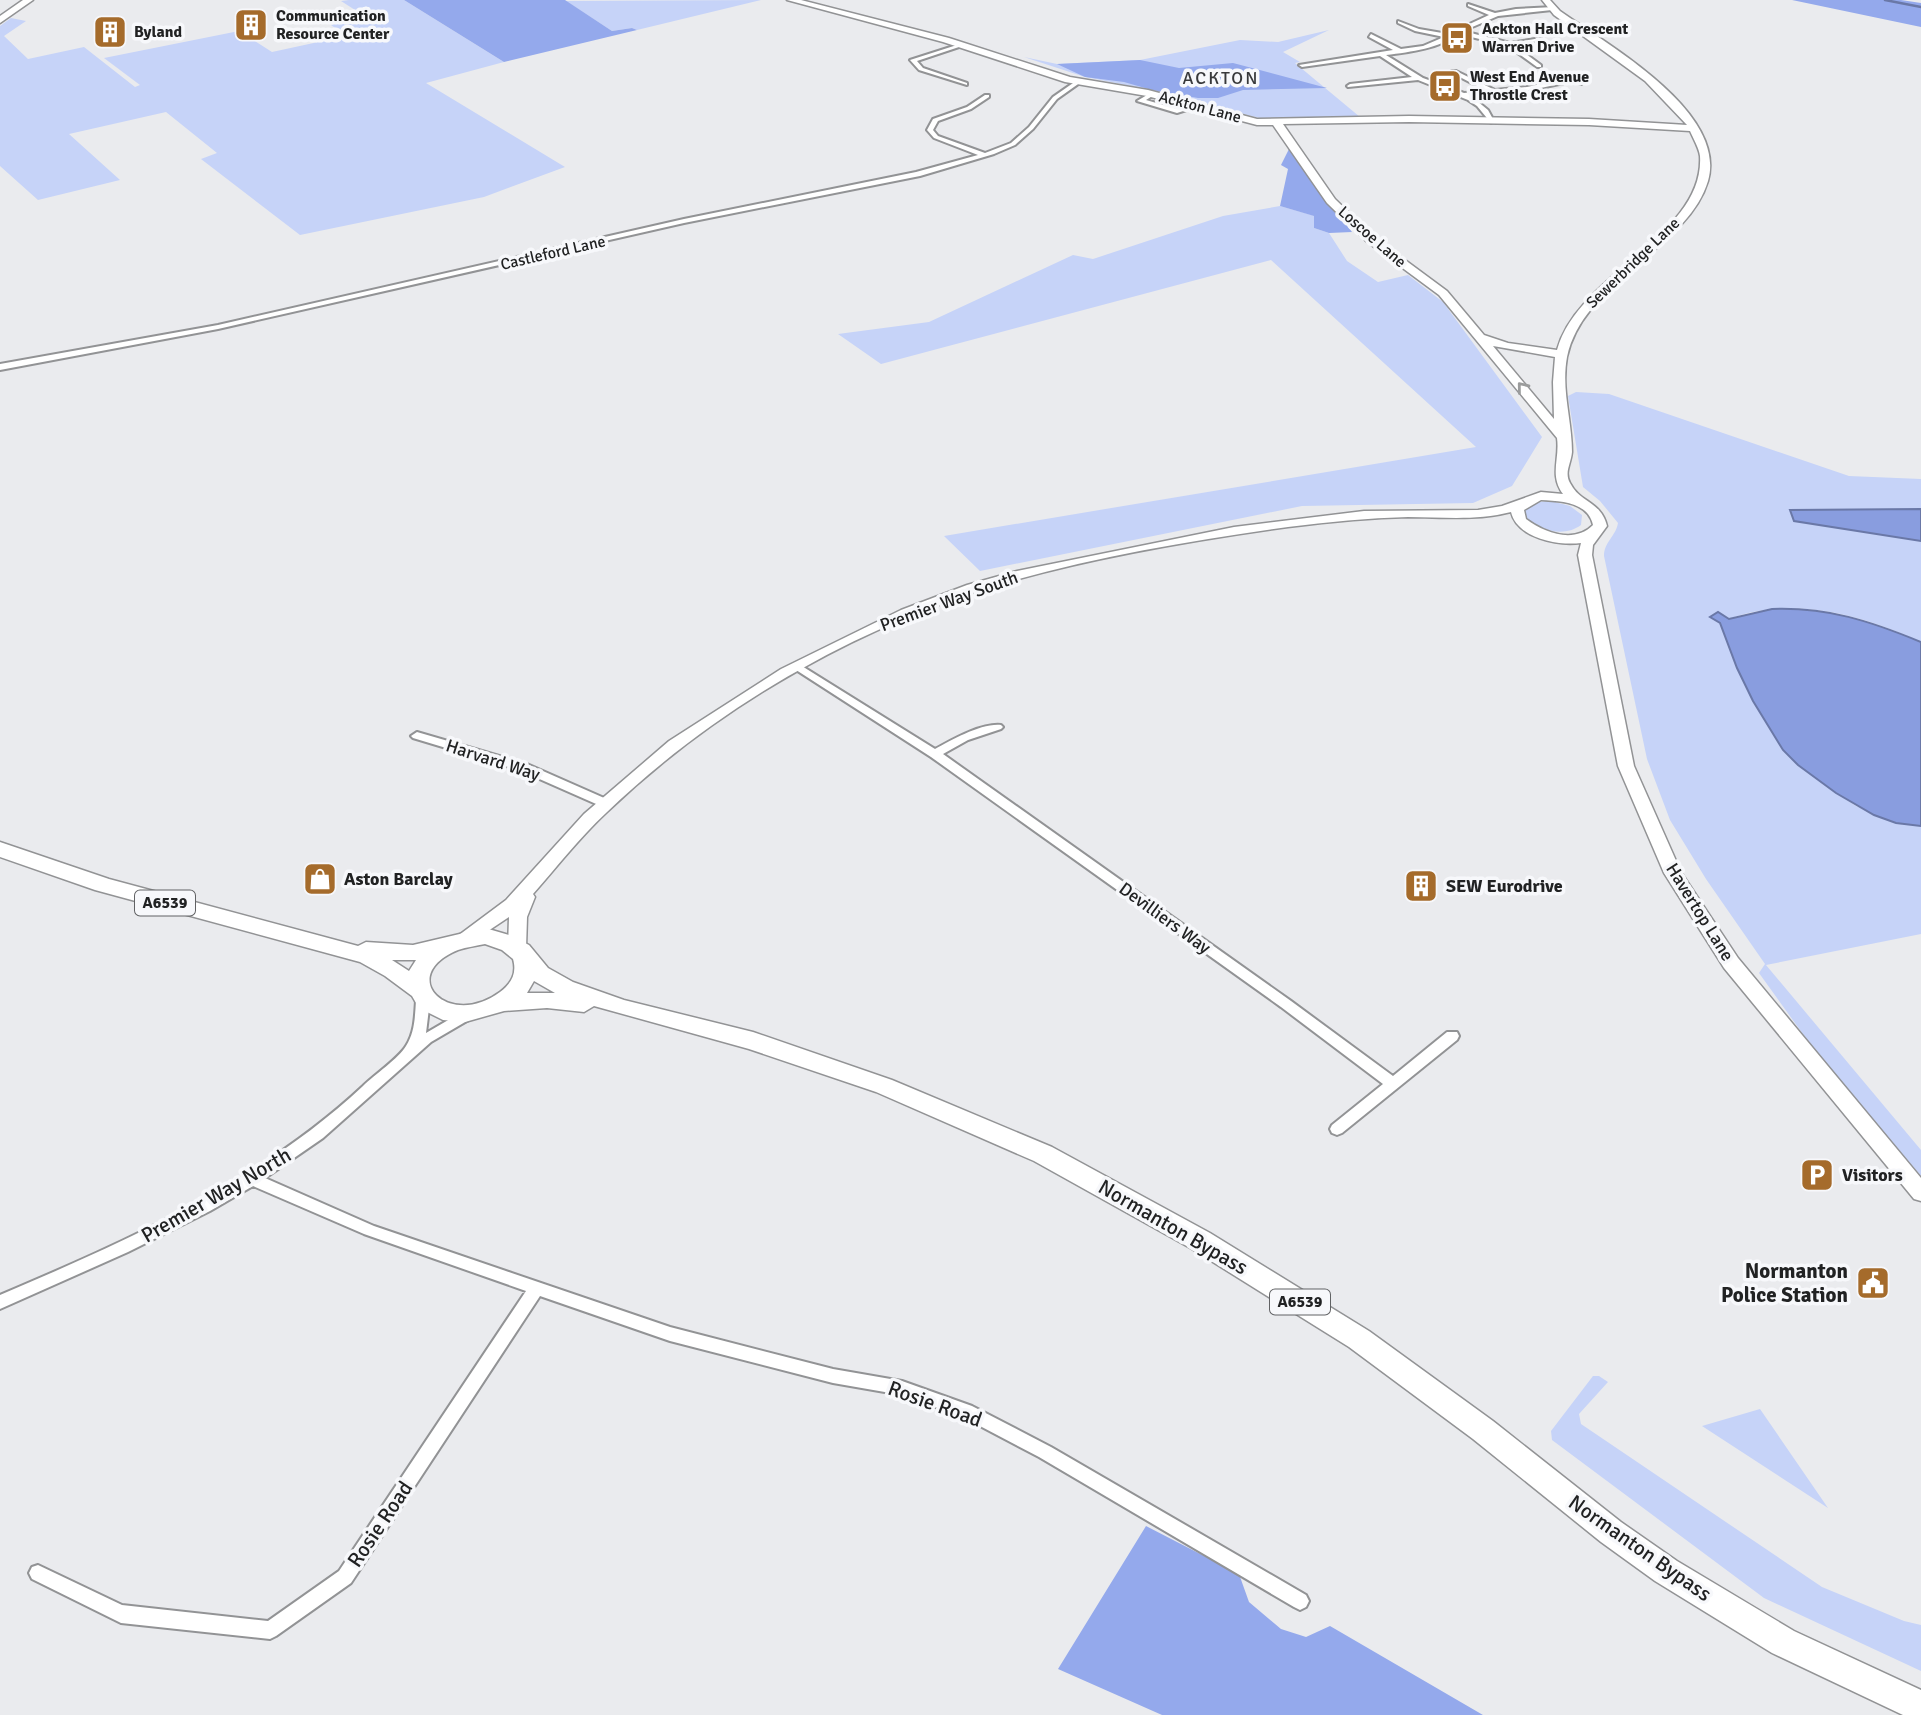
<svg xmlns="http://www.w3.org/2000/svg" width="1921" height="1715" viewBox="0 0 1921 1715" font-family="Signika,sans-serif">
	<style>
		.green { fill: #c6d3f8 }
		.forest { fill: #94a9ec }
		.water { fill: #899ddf; stroke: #6a78a7; stroke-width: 2 }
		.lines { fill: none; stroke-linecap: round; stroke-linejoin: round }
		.stream { stroke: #6a78a7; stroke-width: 2.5 }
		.street-casing { stroke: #929395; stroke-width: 4 }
		.secondary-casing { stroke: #929395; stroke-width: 3 }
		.primary-casing { stroke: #929395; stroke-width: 3 }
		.street { fill: #fff; fill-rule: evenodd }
		.secondary { fill: #fff; fill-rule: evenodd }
		.primary { fill: #fff; fill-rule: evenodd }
		.oneway { stroke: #9b9c9c }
		.labels { text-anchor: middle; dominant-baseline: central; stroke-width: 7; stroke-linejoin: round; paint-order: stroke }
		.far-poi-label { font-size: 16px; font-weight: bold; fill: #212223; stroke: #f7f8fb; text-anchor: start }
		.far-street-label { font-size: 16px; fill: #212223; stroke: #f7f8fb }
		.shield { fill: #f7f8fb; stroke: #616264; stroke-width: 2 }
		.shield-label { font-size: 16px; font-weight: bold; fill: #212223 }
		.far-quarter-label { font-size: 18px; letter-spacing: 2px; fill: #38393b; stroke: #f7f8fb }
		.street-label { font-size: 18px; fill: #212223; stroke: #f7f8fb }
		.poi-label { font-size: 18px; font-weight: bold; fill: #212223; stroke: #f7f8fb; text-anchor: start }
		.near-street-label { font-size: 21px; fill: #212223; stroke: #f7f8fb }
		.near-poi-label { font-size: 21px; font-weight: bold; fill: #212223; stroke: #f7f8fb; text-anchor: end }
	</style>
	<rect width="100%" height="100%" fill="#eaebee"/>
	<path class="green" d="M349 0H404L504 62 426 83 565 167 484 197 300 235 201 159 217 153 166 112 69 134 120 180 38 200 0 166V26L11 18 26 21 4 36 28 59 84 47 135 87 140 85 104 58 239 31 272 52 346 36 331 25 366 17 341 1Z
		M761 0 637 30 632 28 612 31 566 1Z
		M1329 30 1283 52 1300 62 1295 63 1360 117 1267 120 1152 90 1085 77 1024 57 1057 64 1140 60 1240 40 1278 42Z
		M1280 206 1315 216 1314 228 1329 233 1347 261 1378 282 1408 275 1443 302 1542 437 1512 486 1473 503 1302 506 980 571 944 536 1476 447 1271 260 881 364 838 334 929 322 1073 255 1093 259 1223 216Z
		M1576 392 1609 394 1849 476 1921 479V509L1790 510 1795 521 1921 541V642C1860 614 1784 593 1720 623L1737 668 1783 750 1836 793 1856 806 1896 823 1921 826V934L1766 965 1921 1150V1176L1818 1055 1759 973 1765 964 1706 879 1670 820 1647 759 1604 556C1604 542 1616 536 1618 523L1600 501 1583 487 1568 396Z
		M1551 501 1570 506 1582 515 1581 525C1563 538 1542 530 1525 519L1523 509 1533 502Z
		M1593 1376H1599L1608 1382 1579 1414 1581 1424 1822 1587 1904 1621 1921 1625V1671L1764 1598 1552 1440 1551 1431Z
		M1760 1409 1828 1508 1702 1426Z"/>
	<path class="forest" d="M404 0H565L612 31 632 28 637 30 504 62Z
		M1792 0H1901L1921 3V27Z
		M1140 60 1179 68 1233 63 1327 88 1243 90 1218 98H1198L1152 90 1124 82 1085 77 1057 64Z
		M1289 149 1352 232 1329 233 1314 228V216L1280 206 1288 169 1281 165Z
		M1146 1526 1239 1574 1249 1602 1281 1629 1306 1637 1330 1626 1483 1715H1162L1058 1669Z"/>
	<path class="water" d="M1921 509V541L1794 521 1790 510Z
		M1772 609C1828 607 1870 621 1921 642V826L1896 823 1874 815 1836 793 1798 765 1783 750 1753 701 1737 668 1720 623 1710 617 1718 612 1729 619Z"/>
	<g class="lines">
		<path class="stream" d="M1885 0 1921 7"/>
		<defs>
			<path id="street" d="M1468 4 1495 13 1516 9 1554 7 1552 10 1498 16 1463 31 1510 43 1541 38V40L1515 46 1541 65V67H1537L1508 46 1459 34C1439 48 1412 52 1386 55L1423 78 1464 93 1487 91 1452 73V71H1456L1495 90 1527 87 1574 77 1584 82 1581 84 1573 81 1527 91 1471 96 1488 110 1494 121 1491 123 1477 106 1468 100 1418 80 1348 87 1347 86 1350 84 1412 77 1380 56 1302 67 1299 65 1393 50 1369 37 1371 34 1401 49 1423 46 1444 37 1415 31 1398 23V21L1419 29 1448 34 1489 15 1468 6Z
				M960 44 965 45 917 61 923 68 967 83V85L919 70 910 60Z
				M1076 81 1081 82 1057 99 1033 129 1015 145 994 154 920 176 684 223 218 329 0 370V364L218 325 684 219 916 172 978 155 934 138 927 130 933 119 967 107 985 95H989V97L971 109 938 121 933 130 938 136 985 153 1011 143 1029 127 1053 97Z
				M1152 92 1154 93V95L1146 100 1177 109 1196 104 1199 106 1177 113 1137 101Z
				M797 663 935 749C952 740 981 723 1001 725L1003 727 1001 729 968 740 943 754 1291 1001 1393 1076 1447 1032H1457L1459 1036 1457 1040 1342 1133 1337 1135 1332 1133 1330 1129 1332 1125 1383 1084 1281 1007 931 757 793 668 792 666Z
				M417 732 527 764 611 801 613 804 607 808 603 807 519 770 413 738 411 736Z
				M423 995 428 997 430 1000 426 1033 462 1012H472L474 1015 472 1018 431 1042 323 1138 265 1178 374 1226 670 1327 833 1369 902 1381 972 1406 1051 1447 1306 1595 1309 1601 1306 1607 1300 1610 1294 1607 1039 1457 961 1416 902 1395 833 1383 670 1341 540 1296 351 1583 276 1636 270 1639 121 1623 32 1579 29 1573 32 1567 38 1565 122 1605 268 1621 339 1571 526 1291 364 1234 253 1186 210 1211 128 1252 0 1309V1295C129 1240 259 1183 363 1086 374 1075 399 1058 406 1046 415 1032 415 1016 416 1000L418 997Z"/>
			<path id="secondary" d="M23 0H33L0 23V16Z
				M787 0H801L949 38 1070 77 1148 90 1257 119 1409 116 1589 119 1687 125 1645 81 1554 15 1542 0H1550L1560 11C1608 45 1728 112 1708 181 1697 218 1659 246 1632 269 1604 294 1575 319 1567 357 1561 390 1572 420 1572 452 1571 464 1564 472 1570 483 1580 503 1601 501 1607 526L1593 545 1592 555 1634 766 1681 872 1738 958 1921 1178V1201L1914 1199 1724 968 1664 873 1618 766 1578 555 1581 543C1558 546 1517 538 1511 512 1476 521 1443 517 1408 517 1368 518 1328 522 1288 527 1187 541 1075 560 978 591 841 636 710 713 606 813 579 838 557 867 533 894L535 897 527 917 526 948 524 953H510L508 948 509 917 470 943H458L455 938 506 900 584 814 669 741 781 669 901 610 967 585 1017 571 1234 527 1364 511 1478 510 1502 506 1541 492 1563 494C1549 475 1560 459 1557 438L1439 295 1366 241 1327 203 1273 125H1257L1147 96 1065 82 943 42ZM1409 122 1589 125 1690 131C1693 138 1699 148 1700 156 1705 236 1578 273 1557 350L1508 343 1484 335 1447 291 1374 237 1335 199 1283 124ZM1493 346 1555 357 1553 382 1554 419ZM1541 500C1561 501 1588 502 1593 525 1574 544 1545 533 1526 519L1524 510Z"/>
			<path id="primary" d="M0 842 109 879 358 946 366 942 413 945 485 928 509 935 529 945 548 968 573 982 624 1000 753 1032 892 1080 1052 1147 1210 1233 1369 1331 1493 1421 1621 1522 1677 1561 1794 1631 1921 1690V1715H1903L1772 1653 1655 1581 1601 1542 1473 1439 1349 1347 1192 1249 1034 1161 876 1092 749 1049 594 1006 584 1012 547 1008 504 1011 465 1022 443 1020 419 1008 412 996 385 976 360 962 95 890 0 857ZM485 944 502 950 513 959C517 973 512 983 500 992 449 1030 395 976 458 950 467 947 476 946 485 944ZM392 960H416L409 971ZM534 981 555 993H527Z"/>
		</defs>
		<use href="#street" class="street-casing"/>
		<use href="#secondary" class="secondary-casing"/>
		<use href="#primary" class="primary-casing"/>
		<use href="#street" class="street"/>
		<use href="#secondary" class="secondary"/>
		<use href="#primary" class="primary"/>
	</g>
	<defs><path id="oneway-chevron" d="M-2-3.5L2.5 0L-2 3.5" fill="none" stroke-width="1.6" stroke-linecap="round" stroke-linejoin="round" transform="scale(1.75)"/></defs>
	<use class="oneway" href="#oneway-chevron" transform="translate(1522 387) rotate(-129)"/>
	<defs>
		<symbol id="building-square" viewBox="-11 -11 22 22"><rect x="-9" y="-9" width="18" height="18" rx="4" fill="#a56b2b" stroke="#f7f8fb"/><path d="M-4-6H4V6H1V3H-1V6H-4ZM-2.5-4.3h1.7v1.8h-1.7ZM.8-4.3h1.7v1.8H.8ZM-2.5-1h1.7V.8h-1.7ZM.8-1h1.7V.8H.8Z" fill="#fff"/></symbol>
		<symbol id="bus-square" viewBox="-11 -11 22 22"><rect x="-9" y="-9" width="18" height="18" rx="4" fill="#a56b2b" stroke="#f7f8fb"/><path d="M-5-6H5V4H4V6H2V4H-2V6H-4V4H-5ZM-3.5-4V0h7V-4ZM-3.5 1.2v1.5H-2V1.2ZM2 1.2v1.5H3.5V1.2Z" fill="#fff"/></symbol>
		<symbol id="shop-square" viewBox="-11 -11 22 22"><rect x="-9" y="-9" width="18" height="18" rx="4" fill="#a56b2b" stroke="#f7f8fb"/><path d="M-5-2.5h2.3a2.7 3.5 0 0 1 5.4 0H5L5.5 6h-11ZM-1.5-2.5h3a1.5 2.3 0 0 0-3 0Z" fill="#fff"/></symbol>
		<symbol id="parking-square" viewBox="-11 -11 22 22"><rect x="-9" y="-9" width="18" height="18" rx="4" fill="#a56b2b" stroke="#f7f8fb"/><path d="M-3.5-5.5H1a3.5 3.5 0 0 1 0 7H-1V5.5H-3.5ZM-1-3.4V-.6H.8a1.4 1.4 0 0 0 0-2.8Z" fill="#fff"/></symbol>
		<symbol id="civic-square" viewBox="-11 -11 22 22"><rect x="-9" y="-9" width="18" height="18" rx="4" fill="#a56b2b" stroke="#f7f8fb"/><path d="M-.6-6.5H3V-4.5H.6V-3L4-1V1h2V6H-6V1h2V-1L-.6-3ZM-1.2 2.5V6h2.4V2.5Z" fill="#fff"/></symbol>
	</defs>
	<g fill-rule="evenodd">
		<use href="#building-square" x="232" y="6" width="38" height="38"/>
		<use href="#building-square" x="91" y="13" width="38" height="38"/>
		<use href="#bus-square" x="1438" y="19" width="38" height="38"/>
		<use href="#bus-square" x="1426" y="67" width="38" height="38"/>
		<use href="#shop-square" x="301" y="860" width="38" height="38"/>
		<use href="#building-square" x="1402" y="867" width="38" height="38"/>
		<use href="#parking-square" x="1798" y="1156" width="38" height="38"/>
		<use href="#civic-square" x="1854" y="1264" width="38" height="38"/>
	</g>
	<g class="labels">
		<g class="far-poi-label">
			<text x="276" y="16">Communication<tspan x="276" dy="18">Resource Center</tspan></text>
			<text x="1482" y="29">Ackton Hall Crescent<tspan x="1482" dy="18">Warren Drive</tspan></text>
			<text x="134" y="32">Byland</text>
			<text x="1470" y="77">West End Avenue<tspan x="1470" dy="18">Throstle Crest</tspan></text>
		</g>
		<g class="far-street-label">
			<text transform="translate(1200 107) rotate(15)">Ackton Lane</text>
			<text transform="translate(1372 237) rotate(41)">Loscoe Lane</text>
			<text transform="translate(553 253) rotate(-13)">Castleford Lane</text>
			<text transform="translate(1633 263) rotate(-44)">Sewerbridge Lane</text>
		</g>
		<g class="shield">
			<rect x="135" y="890.5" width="60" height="25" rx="5"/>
			<rect x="1270" y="1289.5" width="60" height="25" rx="5"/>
		</g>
		<g class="shield-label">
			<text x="165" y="903">A6539</text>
			<text x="1300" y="1302">A6539</text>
		</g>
		<g class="far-quarter-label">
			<text x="1221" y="78">ACKTON</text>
		</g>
		<g class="street-label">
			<text transform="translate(949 601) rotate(-20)">Premier Way South</text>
			<text transform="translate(493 760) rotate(18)">Harvard Way</text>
			<text transform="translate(1700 912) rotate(58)">Havertop Lane</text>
			<text transform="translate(1165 918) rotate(36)">Devilliers Way</text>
		</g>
		<g class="poi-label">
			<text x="344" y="879">Aston Barclay</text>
			<text x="1446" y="886">SEW Eurodrive</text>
			<text x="1842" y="1175">Visitors</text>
		</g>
		<g class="near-street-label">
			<text transform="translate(216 1195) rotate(-30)">Premier Way North</text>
			<text transform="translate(1173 1227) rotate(30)">Normanton Bypass</text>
			<text transform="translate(935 1404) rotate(20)">Rosie Road</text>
			<text transform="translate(380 1524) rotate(-56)">Rosie Road</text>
			<text transform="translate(1640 1548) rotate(35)">Normanton Bypass</text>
		</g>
		<g class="near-poi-label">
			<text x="1848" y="1271">Normanton<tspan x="1848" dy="24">Police Station</tspan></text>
		</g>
	</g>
</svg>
